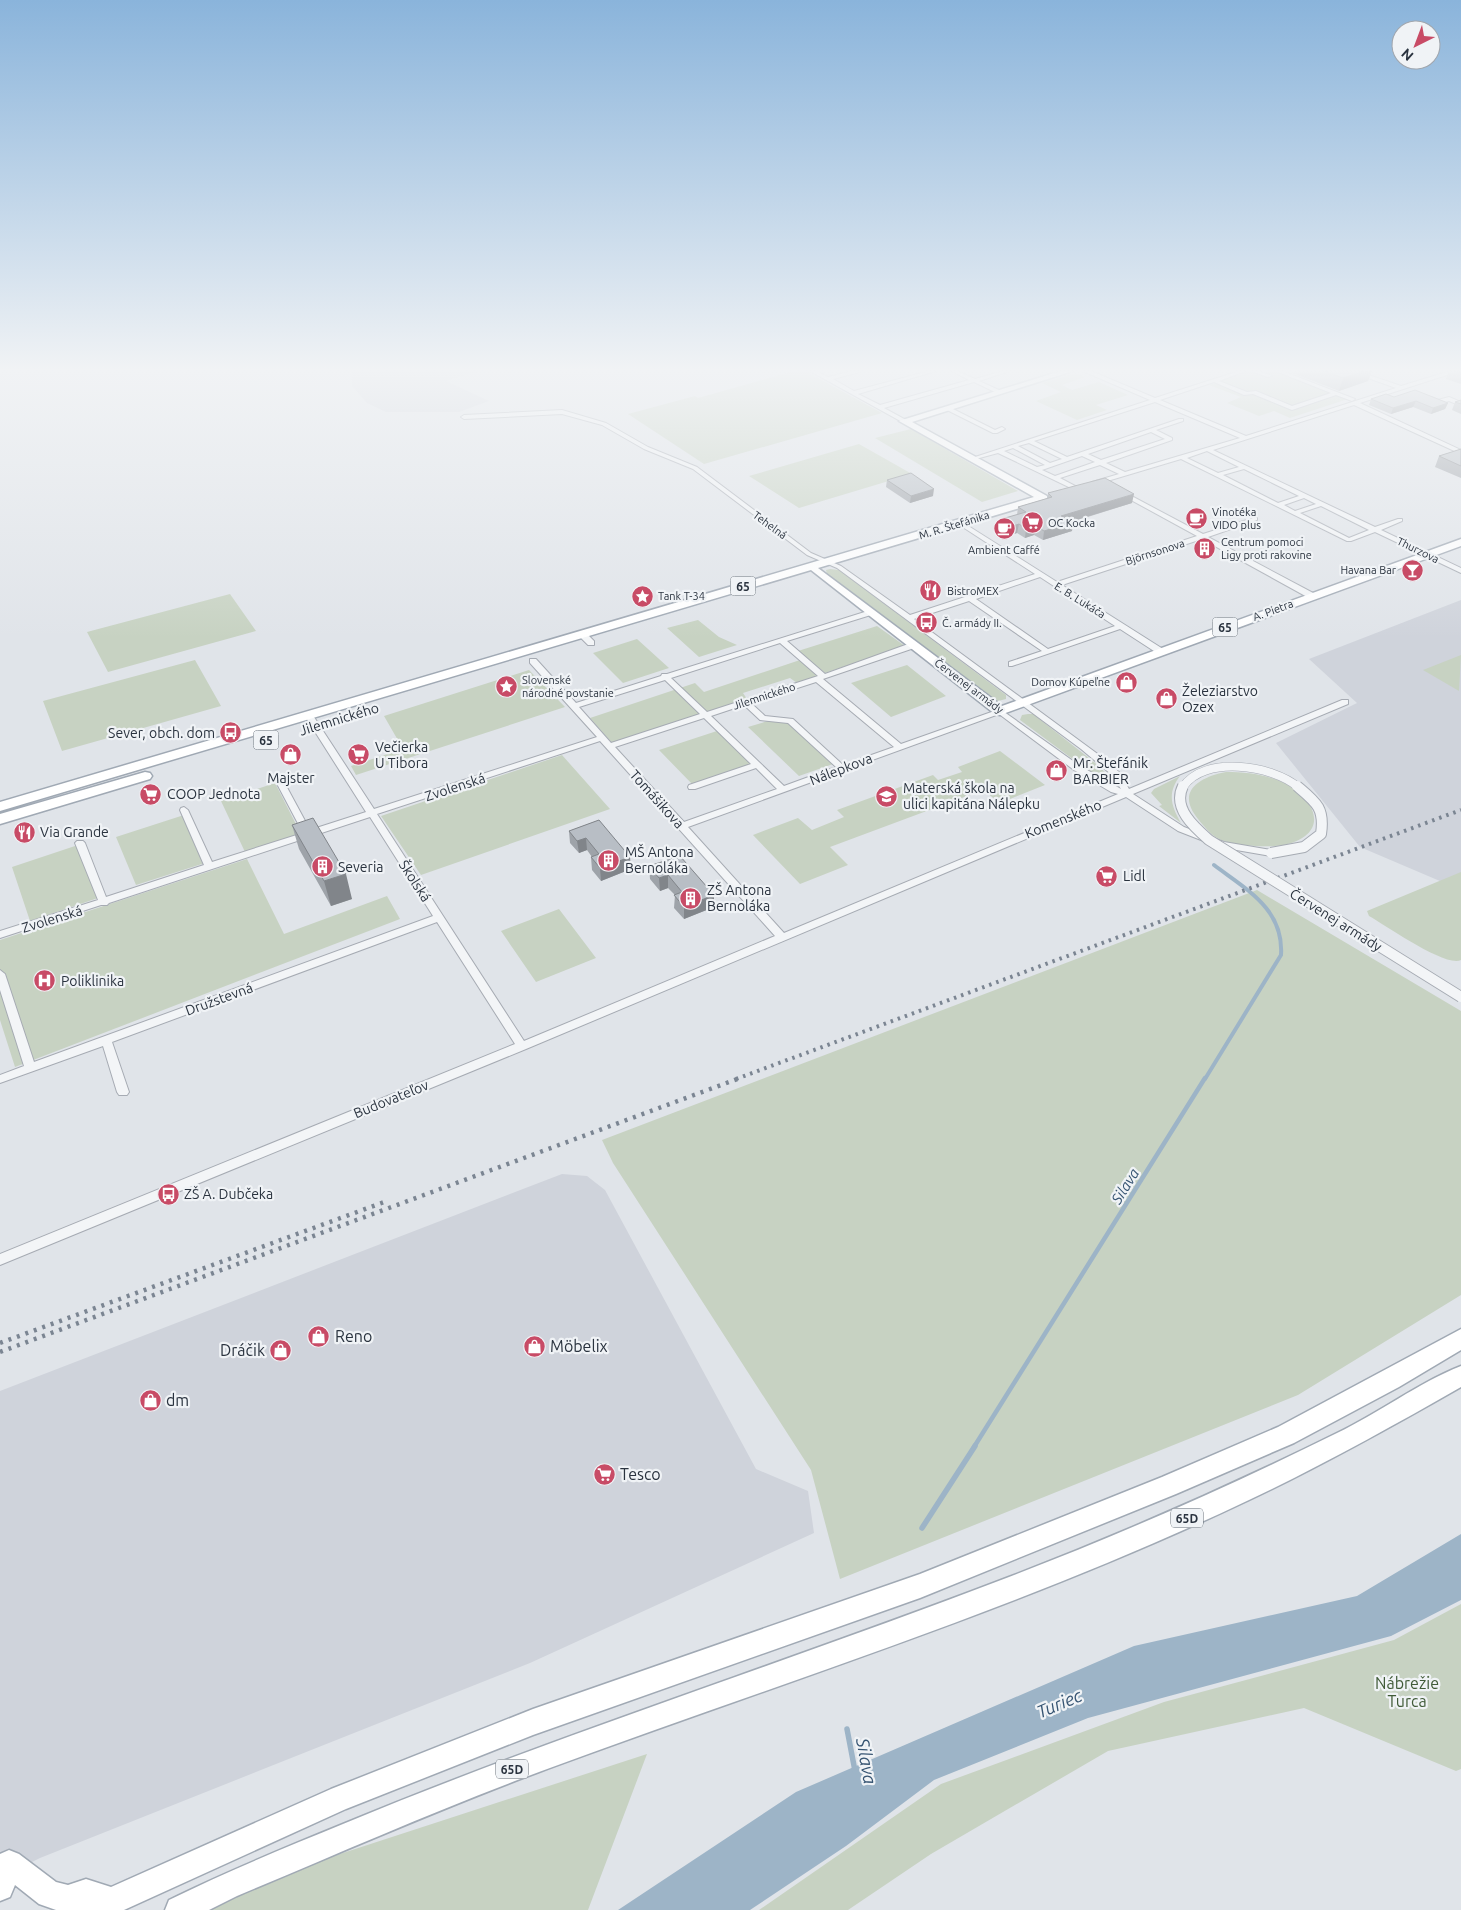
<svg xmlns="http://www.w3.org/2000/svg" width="1461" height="1910" viewBox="0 0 1461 1910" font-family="Ubuntu,sans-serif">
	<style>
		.built { fill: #cfd3db }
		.green { fill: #c7d2c2 }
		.water { fill: #9db4c7 }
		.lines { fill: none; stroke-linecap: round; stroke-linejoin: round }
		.stream-far2 { stroke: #9db4c7; stroke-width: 4 }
		.stream-far1 { stroke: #9db4c7; stroke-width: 4.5 }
		.stream { stroke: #9db4c7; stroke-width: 5.5 }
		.street-casing { stroke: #a6abb3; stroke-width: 2 }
		.primary-casing { stroke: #a0a9b4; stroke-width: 3 }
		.street { fill: #f3f5f7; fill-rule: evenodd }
		.primary { fill: #fff; fill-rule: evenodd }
		.rail-far1 { stroke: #7b8592; stroke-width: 4; stroke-dasharray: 2.5 5; stroke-linecap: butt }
		.rail { stroke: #7b8592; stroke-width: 4.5; stroke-dasharray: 3 6; stroke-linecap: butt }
		.street-bridge-far1-casing { stroke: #a6abb3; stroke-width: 9; stroke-linecap: butt }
		.street-bridge-casing { stroke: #a6abb3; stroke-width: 12; stroke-linecap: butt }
		.street-bridge-far1 { stroke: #f3f5f7; stroke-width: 8 }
		.street-bridge { stroke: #f3f5f7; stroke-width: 10 }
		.wall { fill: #9ea3a9 }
		.shaded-wall { fill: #81858a }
		.building { fill: #b8bec5; stroke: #81858a }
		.labels { text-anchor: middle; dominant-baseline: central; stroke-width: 4.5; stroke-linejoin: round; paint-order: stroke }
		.far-poi-label { font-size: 11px; fill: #2a333f; stroke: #f0f3f6; text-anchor: start }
		.far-street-label { font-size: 11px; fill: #2a333f; stroke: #f0f3f6 }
		.shield { fill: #f0f3f6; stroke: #656d76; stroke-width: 1 }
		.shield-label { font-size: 12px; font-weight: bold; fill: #2a333f }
		.poi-label { font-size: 14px; fill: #2a333f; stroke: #f0f3f6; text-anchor: start }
		.street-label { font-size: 14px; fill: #2a333f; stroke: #f0f3f6 }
		.water-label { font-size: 15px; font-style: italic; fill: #365472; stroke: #f0f3f6 }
		.near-poi-label { font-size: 16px; fill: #2a333f; stroke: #f0f3f6; text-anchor: start }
		.near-park-label { font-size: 16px; fill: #405b38; stroke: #f0f3f6 }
		.near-water-label { font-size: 18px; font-style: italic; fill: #365472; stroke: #f0f3f6 }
	</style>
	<rect width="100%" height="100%" fill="#e0e4e9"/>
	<path class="built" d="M352 371H478L446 381 489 401 459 412H386L367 403 352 386Z
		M1461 600V890L1360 847 1276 743 1357 703 1309 659Z
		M562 1174 587 1176 605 1190 756 1469 808 1491 814 1533 530 1663 40 1858 0 1878V1391Z"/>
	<path class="green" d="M794 371H805L882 413 704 464 628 414 695 396 698 398Z
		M1249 371H1290L1286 372 1351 398 1290 418 1274 411 1259 416 1227 403 1241 397 1209 385Z
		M1076 373 1085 377 1062 385 1072 390 1099 382 1128 395 1096 405 1107 410 1077 420 1036 401 1061 392 1042 383Z
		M911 429 1018 491 982 502 875 438Z
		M859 444 912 474 799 508 749 476Z
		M830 569 839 570 1006 695V699L998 701 991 699 827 574 826 570Z
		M230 594 256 631 108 672 87 632Z
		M698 620 719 637 737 645 699 657 667 628Z
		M877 626 905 646 825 673 798 651Z
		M637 639 669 668 623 683 593 653Z
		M1461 655 1459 691 1423 670Z
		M195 660 221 706 62 751 43 701Z
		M800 660 817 676 797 683 790 678 743 693 747 699 612 743 590 718 695 683 704 692Z
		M907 665 946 696 891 717 851 683Z
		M529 670 565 707 356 775 351 766 403 749 384 716Z
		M1028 714H1033L1094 762 1122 788 1119 789 1082 766 1020 720 1022 715Z
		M781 717 833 764 799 776 748 727Z
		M723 729 757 765 694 786 659 750Z
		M1000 751 1045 785 1000 803 983 790 830 847 848 865 800 884 753 835 798 818 812 830 844 817 837 810 933 775 938 780 962 772 958 767Z
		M562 755 610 809 421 875 381 816Z
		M1226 772C1245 772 1264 774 1282 782 1316 798 1332 834 1284 845 1269 848 1231 846 1217 838 1210 834 1203 825 1198 819 1175 791 1200 777 1226 772Z
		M1180 776C1167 793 1171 806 1181 823L1159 806 1162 805 1151 793 1154 789Z
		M275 783 301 834 245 852 221 801Z
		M184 815 205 863 136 885 116 837Z
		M78 845 98 898 30 921 12 867Z
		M247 859 284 934 387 896 400 919 15 1067 0 1020V940Z
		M1461 872V960C1446 968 1385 925 1369 916L1367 911Z
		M1257 890 1461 1011V1295L1298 1395 840 1579 811 1470 613 1163 602 1140Z
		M559 909 596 958 536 982 501 931Z
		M1461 1604V1769L1456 1771 1304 1708 1108 1751 931 1854 848 1910H759L941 1784 1164 1702 1394 1640Z
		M647 1754 588 1910H168Z"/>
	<path class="water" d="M1461 1534V1600L1391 1636 1088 1718 934 1780 846 1846 750 1910H618L796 1792 1134 1646 1357 1596Z"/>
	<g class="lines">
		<path class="stream-far2" d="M1205 1079 1281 955C1284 909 1247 890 1214 865"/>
		<path class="stream-far1" d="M974 1447 1205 1078"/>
		<path class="stream" d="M922 1528 975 1446
			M847 1729 855 1771"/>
		<defs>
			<path id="street" d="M810 371H816L828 377 853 371H860V372L833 379 854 391 929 371H936L858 394 880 405 969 380 952 371H957L975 379 1003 371H1010L979 381 1001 391V393H997L974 382 884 408 906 420V422L904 423Z
				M1085 371H1091L1155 398 1239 371H1246L1219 381 1247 392 1256 391 1292 406 1331 393 1278 372 1282 371 1355 399 1352 401 1336 395 1292 410 1253 394 1244 395 1214 382 1160 400 1246 436 1396 388 1351 372V371H1357L1401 386 1450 371H1456V372L1360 403 1461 450V454L1354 405 1213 450 1375 527 1398 519H1402V521L1381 530 1461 568V573L1375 532 1351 541H1347L1181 459 1094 485 1091 483 1092 482 1119 474 1100 465 1060 478 1077 487V489L1075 490 998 453 972 460V458L1150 400 1085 372ZM1155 402 1240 438 1125 472 1106 463 1172 440V438L1156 430 1183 421V419H1179L1067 457 1034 441ZM1151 432 1165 439 1101 460 1088 454ZM1029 443 1062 459 1050 463 1018 446ZM1013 448 1045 465 1037 467 1004 451ZM1207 451 1239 467 1218 473 1187 458ZM1082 456 1095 462 1055 476 1042 470ZM1244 469 1299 496 1278 503 1223 475ZM1304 498 1316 504 1295 511 1284 505ZM1321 506 1369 530 1349 538 1300 513Z
				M1252 371H1259L1272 376 1267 377Z
				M1431 397 1438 400 1449 397 1461 402V406L1449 401 1438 404 1429 400V398Z
				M945 407H949L995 430 1002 427 1005 429 997 433H993L945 409Z
				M562 410 606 423 648 447 697 467 811 553 841 566 910 615 1035 574 958 524V522H962L1057 582 1197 536 1120 494V492H1124L1203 534 1253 518H1257V520L1208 537 1315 594V598H1309L1202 539 1062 585 1163 649V653H1157L1120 629 1012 666H1009V662L1042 651 969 601 914 619 1099 755 1119 772 1129 789 1342 700H1348V704L1133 794 1184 827 1224 842 1271 850 1276 853 1271 856 1219 847 1178 831 1126 797 526 1049 0 1265V1254L515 1044 437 922 112 1042 129 1092 127 1095H119L117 1092 103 1046 0 1083V1075L24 1066 0 990V970L5 974 34 1062 433 916 370 817 109 903 107 905H101L0 938V931L98 900 75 843 77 841H83L85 843 106 897 204 865 180 810 181 808 184 807 188 810 212 862 303 833 275 780 276 778H282L283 780 310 830 366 812 305 716 306 714H312L374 809 597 737 530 663V659H536L576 703 661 676 662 674H667L871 610H874V614L787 641 825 674 911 643H917V647L823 679 901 744 1000 709 1080 766 1121 789 1112 775 1081 749 837 568 807 555 693 469 644 449 602 425 562 414 464 419 461 417 464 415ZM1040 577 1115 626 1048 649 976 599ZM780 643 818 676 707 712 671 678ZM665 680 700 714 611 743 579 707ZM816 682 894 747 843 765 793 719 765 716 751 703ZM744 705 760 720 788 723 836 767 784 786 711 716ZM999 714 1074 770 1111 792 1118 794 784 933 688 827ZM704 718 751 764 689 785 688 787 689 789H695L756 768 777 789 684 822 615 747ZM600 741 775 936 524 1041 377 814Z
				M580 633H586L594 641V645H588L580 637Z"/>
			<path id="primary" d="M1061 371H1073L912 422 1047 496V500L818 568 1002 706 1461 539V546L1000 715 995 714 811 570 0 811V802L1034 497 899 421Z
				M145 772 150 773 152 776 150 779 0 824V814Z
				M1461 1329V1350L1399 1387 1294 1443 1176 1494 920 1598 533 1735 346 1809 124 1910H56L39 1904 15 1885 10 1897 0 1901V1854L9 1850 19 1854 56 1882 68 1885 86 1879 111 1887 331 1789 533 1709 920 1574 1162 1477 1278 1427Z
				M1461 1366V1387C1391 1427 1321 1466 1249 1500 1020 1609 777 1684 539 1772 437 1810 337 1854 237 1896L209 1910H165L169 1900C226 1872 284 1848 343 1824 562 1733 788 1662 1009 1577 1121 1534 1230 1486 1337 1433 1379 1413 1418 1383 1461 1366Z"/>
		</defs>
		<use href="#street" class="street-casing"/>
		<use href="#primary" class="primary-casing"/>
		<use href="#street" class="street"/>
		<use href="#primary" class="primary"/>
		<path class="rail-far1" d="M736 1079 1461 810"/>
		<path class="rail" d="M0 1343 387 1201
			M0 1352 740 1078"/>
		<defs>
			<path id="street-bridge-far1" d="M1183 787C1204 755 1272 765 1298 787"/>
			<path id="street-bridge" d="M1183 786C1172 808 1194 827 1209 840L1461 997
				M1271 853 1304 847 1321 834C1325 808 1316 802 1297 786"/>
		</defs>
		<use href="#street-bridge-far1" class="street-bridge-far1-casing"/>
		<use href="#street-bridge" class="street-bridge-casing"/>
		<use href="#street-bridge-far1" class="street-bridge-far1"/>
		<use href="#street-bridge" class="street-bridge"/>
	</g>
	<path class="wall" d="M1293 371H1372L1368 381 1339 391 1292 373Z
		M1449 371H1461V384L1446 379Z
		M1394 397 1448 403 1445 409 1431 414 1413 407 1391 414 1369 405 1371 399Z
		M1461 400V414L1452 410 1455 402Z
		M1461 449V478L1435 467 1439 456Z
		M887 480 933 496 910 503 886 487Z
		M1048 493 1132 503 1072 522H1073L1072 531 1043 540 1034 535 1025 538 1017 533 1008 536 997 529 998 520 1017 515 1018 507 1048 498Z
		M599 820 631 869 601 881 592 870 591 857H592L587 850 579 853 570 843 569 831Z
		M292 825 352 899 331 906 299 849Z
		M680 856 714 907 684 919 674 908 675 895 668 888 660 891 650 879 649 866Z"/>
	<path class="shaded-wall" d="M1364 371H1372L1368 381 1339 391 1343 378Z
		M1416 401 1413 407 1391 414 1393 408Z
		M1448 403 1445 409 1431 414 1433 408Z
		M934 489 933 496 910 503 911 496Z
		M1134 494 1132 503 1060 525 1061 516Z
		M1073 522 1072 531 1043 540 1044 531Z
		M1019 524 1017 533 1008 536 1010 527Z
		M1036 526 1034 535 1025 538 1026 529Z
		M586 838 587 850 579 853 577 841Z
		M630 857 631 869 601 881 600 868Z
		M346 874 352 899 331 906 324 881Z
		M668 875V888L660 891 659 878Z
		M714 895V907L684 919V907Z"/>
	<path class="building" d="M1324 371H1364L1343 378Z
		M1454 371H1461V373Z
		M1415 390 1448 403 1433 408 1416 401 1393 408 1371 399 1386 394 1394 397Z
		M1461 400V404L1455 402Z
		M1461 449V466L1439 456Z
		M911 473 934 489 911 496 887 480Z
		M1105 478 1134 494 1061 516 1073 522 1044 531 1036 526 1026 529 1019 524 1010 527 998 520 1026 512 1018 507 1052 497 1048 493Z
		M313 818 346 874 324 881 292 825Z
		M599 820 630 857 600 868 591 857 599 854 586 838 577 841 569 831Z
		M680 856 714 895 684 907 674 895 682 892 668 875 659 878 649 866Z"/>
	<linearGradient id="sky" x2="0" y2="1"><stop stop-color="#8ab4db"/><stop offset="0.58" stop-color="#f1f3f5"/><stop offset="1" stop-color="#f1f3f5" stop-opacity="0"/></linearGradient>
	<rect width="1461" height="638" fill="url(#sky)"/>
	<defs>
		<symbol id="cafe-disc" viewBox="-11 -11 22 22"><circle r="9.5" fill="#c84b66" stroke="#f0f3f6"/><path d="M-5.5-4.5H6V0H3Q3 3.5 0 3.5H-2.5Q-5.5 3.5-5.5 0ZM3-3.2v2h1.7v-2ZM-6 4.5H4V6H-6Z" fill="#fff"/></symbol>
		<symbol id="supermarket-disc" viewBox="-11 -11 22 22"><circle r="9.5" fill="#c84b66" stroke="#f0f3f6"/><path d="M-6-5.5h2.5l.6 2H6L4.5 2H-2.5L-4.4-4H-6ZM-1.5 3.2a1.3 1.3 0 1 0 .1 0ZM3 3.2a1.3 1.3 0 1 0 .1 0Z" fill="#fff"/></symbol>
		<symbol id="building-disc" viewBox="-11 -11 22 22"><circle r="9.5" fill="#c84b66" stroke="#f0f3f6"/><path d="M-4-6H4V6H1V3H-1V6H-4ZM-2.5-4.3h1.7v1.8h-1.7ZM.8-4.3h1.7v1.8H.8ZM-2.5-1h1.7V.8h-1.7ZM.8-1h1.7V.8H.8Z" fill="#fff"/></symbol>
		<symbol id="bar-disc" viewBox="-11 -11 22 22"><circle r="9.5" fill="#c84b66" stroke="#f0f3f6"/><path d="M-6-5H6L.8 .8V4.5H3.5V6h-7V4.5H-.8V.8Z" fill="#fff"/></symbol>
		<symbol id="restaurant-disc" viewBox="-11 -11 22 22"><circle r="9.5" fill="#c84b66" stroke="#f0f3f6"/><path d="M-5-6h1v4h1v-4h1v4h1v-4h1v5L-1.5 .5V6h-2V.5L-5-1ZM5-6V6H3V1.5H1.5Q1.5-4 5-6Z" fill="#fff"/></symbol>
		<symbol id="sight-disc" viewBox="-11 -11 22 22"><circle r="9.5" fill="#c84b66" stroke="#f0f3f6"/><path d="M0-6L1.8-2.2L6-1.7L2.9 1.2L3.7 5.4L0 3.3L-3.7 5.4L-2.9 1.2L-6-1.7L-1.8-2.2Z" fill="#fff"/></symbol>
		<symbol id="bus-disc" viewBox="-11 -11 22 22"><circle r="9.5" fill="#c84b66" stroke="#f0f3f6"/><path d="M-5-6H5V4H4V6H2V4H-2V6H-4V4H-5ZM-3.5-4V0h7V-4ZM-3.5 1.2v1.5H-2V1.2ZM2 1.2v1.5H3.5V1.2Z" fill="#fff"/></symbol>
		<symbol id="shop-disc" viewBox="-11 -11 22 22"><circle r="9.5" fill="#c84b66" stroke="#f0f3f6"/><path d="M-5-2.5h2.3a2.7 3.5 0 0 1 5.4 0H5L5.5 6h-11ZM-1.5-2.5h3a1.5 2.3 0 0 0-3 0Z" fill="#fff"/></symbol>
		<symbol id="school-disc" viewBox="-11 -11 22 22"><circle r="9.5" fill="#c84b66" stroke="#f0f3f6"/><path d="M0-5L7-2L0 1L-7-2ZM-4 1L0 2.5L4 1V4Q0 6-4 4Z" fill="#fff"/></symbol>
		<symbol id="hospital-disc" viewBox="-11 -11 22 22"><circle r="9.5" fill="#c84b66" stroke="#f0f3f6"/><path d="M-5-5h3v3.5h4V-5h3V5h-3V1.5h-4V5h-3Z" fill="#fff"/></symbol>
	</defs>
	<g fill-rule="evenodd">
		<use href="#cafe-disc" x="1184" y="506" width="25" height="25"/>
		<use href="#supermarket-disc" x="1020" y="510" width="25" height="25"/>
		<use href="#cafe-disc" x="992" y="516" width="25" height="25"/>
		<use href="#building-disc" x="1192" y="536" width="25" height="25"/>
		<use href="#bar-disc" x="1400" y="558" width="25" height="25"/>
		<use href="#restaurant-disc" x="918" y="578" width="25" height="25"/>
		<use href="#sight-disc" x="630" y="584" width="25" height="25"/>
		<use href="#bus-disc" x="914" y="610" width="25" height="25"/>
		<use href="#shop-disc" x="1114" y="670" width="25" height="25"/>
		<use href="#sight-disc" x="494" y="674" width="25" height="25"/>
		<use href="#shop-disc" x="1154" y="686" width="25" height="25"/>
		<use href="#bus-disc" x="218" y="720" width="25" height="25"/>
		<use href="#shop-disc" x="278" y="742" width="25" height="25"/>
		<use href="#supermarket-disc" x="346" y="742" width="25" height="25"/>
		<use href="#shop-disc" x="1044" y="758" width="25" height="25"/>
		<use href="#supermarket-disc" x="138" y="782" width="25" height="25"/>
		<use href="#school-disc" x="874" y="784" width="25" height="25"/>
		<use href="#restaurant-disc" x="12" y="820" width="25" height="25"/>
		<use href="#building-disc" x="596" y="848" width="25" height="25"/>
		<use href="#building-disc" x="310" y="854" width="25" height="25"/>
		<use href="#supermarket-disc" x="1094" y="864" width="25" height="25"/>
		<use href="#building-disc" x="678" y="886" width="25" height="25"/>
		<use href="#hospital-disc" x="32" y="968" width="25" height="25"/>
		<use href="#bus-disc" x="156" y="1182" width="25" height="25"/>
		<use href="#shop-disc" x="306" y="1324" width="25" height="25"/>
		<use href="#shop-disc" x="522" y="1334" width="25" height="25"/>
		<use href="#shop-disc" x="268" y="1338" width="25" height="25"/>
		<use href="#shop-disc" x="138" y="1388" width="25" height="25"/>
		<use href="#supermarket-disc" x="592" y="1462" width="25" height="25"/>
	</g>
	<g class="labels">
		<g class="far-poi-label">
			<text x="1212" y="512">Vinotéka<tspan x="1212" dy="13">VIDO plus</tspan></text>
			<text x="1048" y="523">OC Kocka</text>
			<text x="1221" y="542">Centrum pomoci<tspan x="1221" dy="13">Ligy proti rakovine</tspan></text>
			<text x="1004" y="550" text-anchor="middle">Ambient Caffé</text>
			<text x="1396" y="570" text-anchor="end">Havana Bar</text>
			<text x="947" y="591">BistroMEX</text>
			<text x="658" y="596">Tank T-34</text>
			<text x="942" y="623">Č. armády II.</text>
			<text x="522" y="680">Slovenské<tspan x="522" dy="13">národné povstanie</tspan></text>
			<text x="1110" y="682" text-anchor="end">Domov Kúpeľne</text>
		</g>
		<g class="far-street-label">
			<text transform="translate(770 525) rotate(36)">Tehelná</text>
			<text transform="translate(954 525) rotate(-17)">M. R. Štefánika</text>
			<text transform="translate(1418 550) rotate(26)">Thurzova</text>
			<text transform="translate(1155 552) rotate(-18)">Björnsonova</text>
			<text transform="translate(1080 600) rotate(32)">E. B. Lukáča</text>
			<text transform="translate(1273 610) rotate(-20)">A. Pietra</text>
			<text transform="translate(969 686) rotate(37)">Červenej armády</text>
			<text transform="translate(764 696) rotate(-18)">Jilemnického</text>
		</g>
		<g class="shield">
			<rect x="730.5" y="576.5" width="25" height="19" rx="4"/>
			<rect x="1212.5" y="617.5" width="25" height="19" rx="4"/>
			<rect x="253.5" y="730.5" width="25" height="19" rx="4"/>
			<rect x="1171" y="1508.5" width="32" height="19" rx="4"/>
			<rect x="496" y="1759.5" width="32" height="19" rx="4"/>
		</g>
		<g class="shield-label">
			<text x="743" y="586">65</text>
			<text x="1225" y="627">65</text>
			<text x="266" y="740">65</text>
			<text x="1187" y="1518">65D</text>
			<text x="512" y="1769">65D</text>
		</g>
		<g class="poi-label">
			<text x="1182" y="691">Železiarstvo<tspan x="1182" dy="16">Ozex</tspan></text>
			<text x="215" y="733" text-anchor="end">Sever, obch. dom</text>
			<text x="375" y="747">Večierka<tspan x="375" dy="16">U Tibora</tspan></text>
			<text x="1073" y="763">Mr. Štefánik<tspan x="1073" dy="16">BARBIER</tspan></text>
			<text x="291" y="778" text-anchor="middle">Majster</text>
			<text x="903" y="788">Materská škola na<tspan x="903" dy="16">ulici kapitána Nálepku</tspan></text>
			<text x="167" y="794">COOP Jednota</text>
			<text x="40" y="832">Via Grande</text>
			<text x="625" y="852">MŠ Antona<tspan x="625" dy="16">Bernoláka</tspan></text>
			<text x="338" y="867">Severia</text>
			<text x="1123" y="876">Lidl</text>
			<text x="707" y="890">ZŠ Antona<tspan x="707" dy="16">Bernoláka</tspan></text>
			<text x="61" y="981">Poliklinika</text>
			<text x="184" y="1194">ZŠ A. Dubčeka</text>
		</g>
		<g class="street-label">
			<text transform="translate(339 719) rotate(-17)">Jilemnického</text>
			<text transform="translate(841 769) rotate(-21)">Nálepkova</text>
			<text transform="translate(455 787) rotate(-18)">Zvolenská</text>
			<text transform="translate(657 799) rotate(48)">Tomášikova</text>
			<text transform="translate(1063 819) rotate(-22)">Komenského</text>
			<text transform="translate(415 881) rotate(57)">Školská</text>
			<text transform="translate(52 919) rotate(-17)">Zvolenská</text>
			<text transform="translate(1336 920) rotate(32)">Červenej armády</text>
			<text transform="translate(219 999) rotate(-20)">Družstevná</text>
			<text transform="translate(391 1099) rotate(-22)">Budovateľov</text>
		</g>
		<g class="water-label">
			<text transform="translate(1125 1186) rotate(-58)">Silava</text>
		</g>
		<g class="near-poi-label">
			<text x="335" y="1336">Reno</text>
			<text x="550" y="1346">Möbelix</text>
			<text x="265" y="1350" text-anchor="end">Dráčik</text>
			<text x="166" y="1400">dm</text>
			<text x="620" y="1474">Tesco</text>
		</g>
		<g class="near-park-label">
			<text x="1407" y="1683">Nábrežie<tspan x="1407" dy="18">Turca</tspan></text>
		</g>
		<g class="near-water-label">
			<text transform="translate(1059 1703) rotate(-23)">Turiec</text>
			<text transform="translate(867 1761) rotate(80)">Silava</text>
		</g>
	</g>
	<g transform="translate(1416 45) rotate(222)"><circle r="24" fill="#f0f3f6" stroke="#a1a6ad"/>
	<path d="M0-4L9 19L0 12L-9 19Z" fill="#c84b66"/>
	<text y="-8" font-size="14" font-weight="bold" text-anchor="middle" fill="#2a333f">N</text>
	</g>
</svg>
